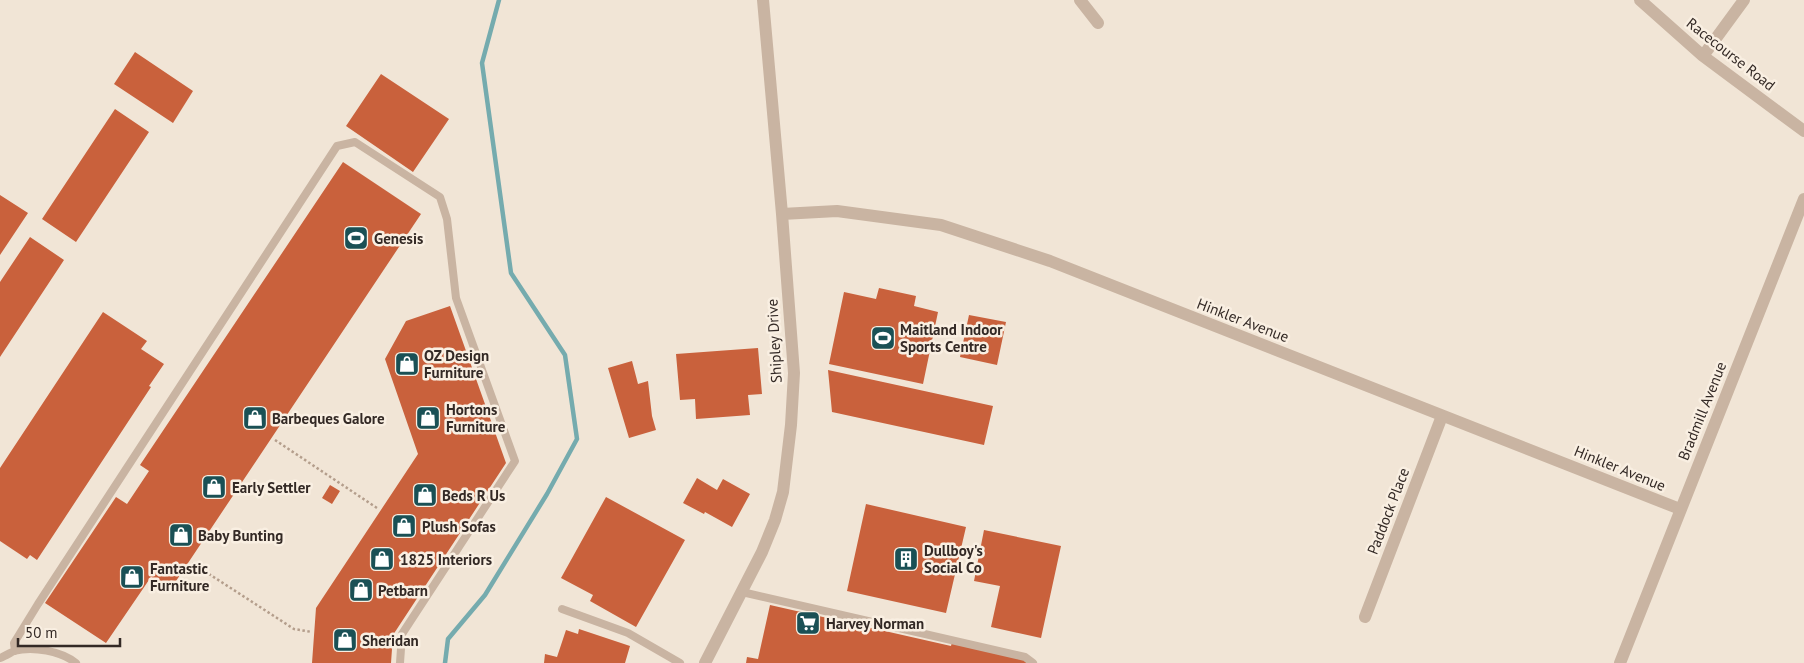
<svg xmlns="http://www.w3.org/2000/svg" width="1804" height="663" viewBox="0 0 1804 663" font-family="'PT Sans',sans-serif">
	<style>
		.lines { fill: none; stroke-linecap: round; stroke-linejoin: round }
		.stream { stroke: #75abae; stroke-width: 4.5 }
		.building { fill: #c9613c }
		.path { stroke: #b49e8c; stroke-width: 2.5; stroke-dasharray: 2.5 2.5; stroke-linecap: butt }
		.lane { stroke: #c9b4a2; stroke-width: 8 }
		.street { stroke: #c9b4a2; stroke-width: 12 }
		.labels { text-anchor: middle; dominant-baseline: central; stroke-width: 5; stroke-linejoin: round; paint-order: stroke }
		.street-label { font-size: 15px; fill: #332925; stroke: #f9efe2 }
		.poi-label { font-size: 15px; font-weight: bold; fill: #332925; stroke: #f9efe2; text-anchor: start }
	</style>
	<rect width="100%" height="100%" fill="#f1e5d6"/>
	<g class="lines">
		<path class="stream" d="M445 663 448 639 485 595 547 494 577 439 565 355 511 273 482 63 499 0"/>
	</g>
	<path class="building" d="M135 52 193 91 173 123 114 84Z
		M381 74 449 119 413 172 346 126Z
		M115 109 149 132 76 242 42 219Z
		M343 162 421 214 170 590 151 577 106 643 45 603 116 497 127 504 149 471 140 465Z
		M0 195 28 213 0 255Z
		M30 237 64 260 0 357V282Z
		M879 288 916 296 914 306 938 312 923 384 829 364 844 292 876 299Z
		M450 306 506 463 393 635 391 663H312L316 608 418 454 385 359 406 321Z
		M103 312 147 341 141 349 164 364 149 386 151 387 37 560 30 555 27 559 0 541V468Z
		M969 315 1006 322 997 365 960 357Z
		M758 348 762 394 748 395 750 415 696 419 695 399 680 400 676 354Z
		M632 361 638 384 648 381 652 416 656 430 629 438 608 368Z
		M828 370 993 406 984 445 832 412Z
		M697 478 717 490 723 479 750 494 732 527 705 512 704 514 683 503Z
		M330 485 340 491 332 504 322 498Z
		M606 497 685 540 636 627 590 601 593 595 561 578Z
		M866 504 966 527 946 613 847 591Z
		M984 530 1061 546 1041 638 991 627 1000 586 974 581Z
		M770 605 951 646 952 642 1024 658 1027 663H746L747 657 758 659Z
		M579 629 630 646 625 663H544L545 654 557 657 566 630 578 634Z"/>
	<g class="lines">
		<path class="path" d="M275 440 377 508
			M192 563 294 629 312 632"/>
		<path class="lane" d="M742 592 1025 657 1033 663
			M562 609 628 633 680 663
			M15 651 14 643 38 604 337 146 355 142 440 197 447 219 456 298 515 461 402 634 400 663
			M0 658C5 656 10 653 14 651 33 646 61 651 76 663"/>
		<path class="street" d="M1080 0 1098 23
			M1640 0 1703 56 1804 131
			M1703 56 1744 0
			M782 214 837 211 941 225 1050 261 1680 509
			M1365 617 1442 416
			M705 663 762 552 775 520 783 492 791 425 794 373 782 214 763 0
			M1620 663 1804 199"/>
	</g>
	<defs>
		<symbol id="stadium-square" viewBox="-11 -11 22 22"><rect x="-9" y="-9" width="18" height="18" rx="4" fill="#1a5055" stroke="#f9efe2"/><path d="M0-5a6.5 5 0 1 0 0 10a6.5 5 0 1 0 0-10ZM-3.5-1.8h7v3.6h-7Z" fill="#fff"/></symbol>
		<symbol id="shop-square" viewBox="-11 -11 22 22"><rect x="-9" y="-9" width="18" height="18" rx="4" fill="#1a5055" stroke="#f9efe2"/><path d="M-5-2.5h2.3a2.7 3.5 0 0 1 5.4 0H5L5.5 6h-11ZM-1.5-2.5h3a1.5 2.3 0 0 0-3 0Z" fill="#fff"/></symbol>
		<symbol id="building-square" viewBox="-11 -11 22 22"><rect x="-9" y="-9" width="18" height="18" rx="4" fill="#1a5055" stroke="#f9efe2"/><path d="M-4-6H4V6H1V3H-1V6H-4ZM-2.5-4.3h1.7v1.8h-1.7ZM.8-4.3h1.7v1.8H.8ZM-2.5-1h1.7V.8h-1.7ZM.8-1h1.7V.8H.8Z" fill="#fff"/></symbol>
		<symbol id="supermarket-square" viewBox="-11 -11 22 22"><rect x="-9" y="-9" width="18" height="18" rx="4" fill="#1a5055" stroke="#f9efe2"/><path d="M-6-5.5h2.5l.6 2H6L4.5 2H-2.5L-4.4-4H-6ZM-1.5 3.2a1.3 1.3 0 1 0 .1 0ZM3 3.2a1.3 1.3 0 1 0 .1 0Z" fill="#fff"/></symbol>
	</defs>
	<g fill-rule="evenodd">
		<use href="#stadium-square" x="342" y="224" width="28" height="28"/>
		<use href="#stadium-square" x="869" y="324" width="28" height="28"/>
		<use href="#shop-square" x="393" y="350" width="28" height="28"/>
		<use href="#shop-square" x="241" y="404" width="28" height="28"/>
		<use href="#shop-square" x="414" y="404" width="28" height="28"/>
		<use href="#shop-square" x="200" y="473" width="28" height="28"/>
		<use href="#shop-square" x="411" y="481" width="28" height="28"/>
		<use href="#shop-square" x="390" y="512" width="28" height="28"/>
		<use href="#shop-square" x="167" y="521" width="28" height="28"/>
		<use href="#shop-square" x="368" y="545" width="28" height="28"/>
		<use href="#building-square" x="892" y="545" width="28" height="28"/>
		<use href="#shop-square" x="118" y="563" width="28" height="28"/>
		<use href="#shop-square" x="347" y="576" width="28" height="28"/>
		<use href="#supermarket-square" x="794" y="609" width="28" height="28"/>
		<use href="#shop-square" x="331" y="626" width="28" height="28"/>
	</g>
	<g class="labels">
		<g class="street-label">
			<text transform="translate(1731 54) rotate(38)">Racecourse Road</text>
			<text transform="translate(1243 320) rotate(21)">Hinkler Avenue</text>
			<text transform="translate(774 341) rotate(-93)">Shipley Drive</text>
			<text transform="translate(1702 411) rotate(-68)">Bradmill Avenue</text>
			<text transform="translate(1620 468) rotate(22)">Hinkler Avenue</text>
			<text transform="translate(1388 511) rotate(-69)">Paddock Place</text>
		</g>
		<g class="poi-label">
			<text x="374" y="238">Genesis</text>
			<text x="900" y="329">Maitland Indoor<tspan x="900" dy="17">Sports Centre</tspan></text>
			<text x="424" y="355">OZ Design<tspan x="424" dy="17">Furniture</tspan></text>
			<text x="446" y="409">Hortons<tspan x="446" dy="17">Furniture</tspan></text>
			<text x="272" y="418">Barbeques Galore</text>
			<text x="232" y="487">Early Settler</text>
			<text x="442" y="495">Beds R Us</text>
			<text x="422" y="526">Plush Sofas</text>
			<text x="198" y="535">Baby Bunting</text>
			<text x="924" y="550">Dullboy's<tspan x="924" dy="17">Social Co</tspan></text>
			<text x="400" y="559">1825 Interiors</text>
			<text x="150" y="568">Fantastic<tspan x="150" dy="17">Furniture</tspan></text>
			<text x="378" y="590">Petbarn</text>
			<text x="826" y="623">Harvey Norman</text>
			<text x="362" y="640">Sheridan</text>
		</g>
	</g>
	<path d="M18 638v8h102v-8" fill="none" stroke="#332925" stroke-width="2.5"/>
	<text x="25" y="638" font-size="15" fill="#332925" stroke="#f9efe2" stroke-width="4" paint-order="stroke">50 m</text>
</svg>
